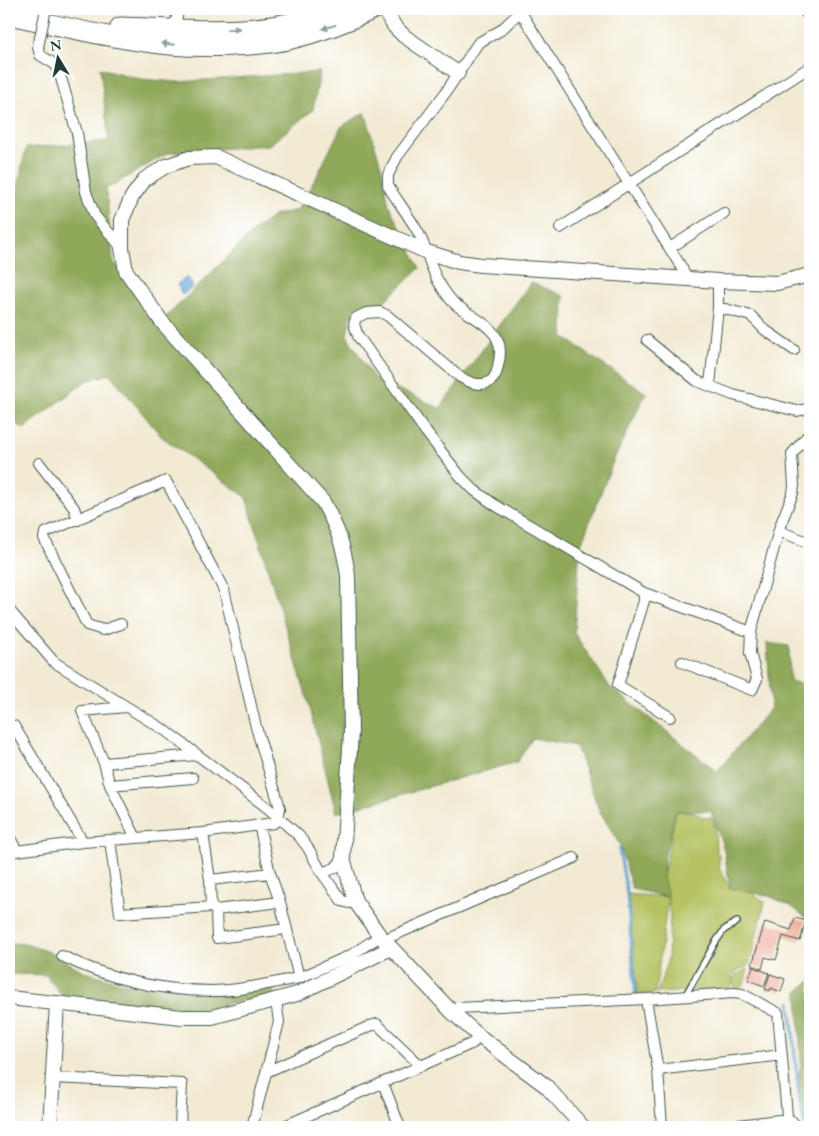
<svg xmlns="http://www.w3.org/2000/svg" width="819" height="1136" viewBox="0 0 819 1136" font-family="'EB Garamond',serif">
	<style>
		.green { fill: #b6c264; stroke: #6a804c }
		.forest { fill: #90a85a; stroke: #587247 }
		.water { fill: #60a5d5; stroke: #407184 }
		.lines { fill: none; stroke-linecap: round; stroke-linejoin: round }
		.stream { stroke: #60a5d5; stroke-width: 3 }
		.building { fill: #eead9b }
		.lane-casing { stroke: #3f574c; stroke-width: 8 }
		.street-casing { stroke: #3f574c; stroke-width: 12 }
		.secondary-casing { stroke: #3f574c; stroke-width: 16 }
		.highway-casing { stroke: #3f574c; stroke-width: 21 }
		.lane { stroke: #fff; stroke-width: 5 }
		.street { stroke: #fff; stroke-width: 10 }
		.secondary { stroke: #fff; stroke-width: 14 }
		.highway { stroke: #fff; stroke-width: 19 }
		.street-bridge-casing { stroke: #3f574c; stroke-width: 12; stroke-linecap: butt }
		.street-bridge { stroke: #fff; stroke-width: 10 }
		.oneway { fill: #8f9e9a }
	</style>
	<rect width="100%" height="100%" fill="#fff"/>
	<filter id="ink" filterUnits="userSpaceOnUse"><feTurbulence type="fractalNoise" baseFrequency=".02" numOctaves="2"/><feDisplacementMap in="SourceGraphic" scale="10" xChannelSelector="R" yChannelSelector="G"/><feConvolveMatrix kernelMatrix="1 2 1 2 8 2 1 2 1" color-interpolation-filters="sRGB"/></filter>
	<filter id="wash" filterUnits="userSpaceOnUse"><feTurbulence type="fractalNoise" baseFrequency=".0096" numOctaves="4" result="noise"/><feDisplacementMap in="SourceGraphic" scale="20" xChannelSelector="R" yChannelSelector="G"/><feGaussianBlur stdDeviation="1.12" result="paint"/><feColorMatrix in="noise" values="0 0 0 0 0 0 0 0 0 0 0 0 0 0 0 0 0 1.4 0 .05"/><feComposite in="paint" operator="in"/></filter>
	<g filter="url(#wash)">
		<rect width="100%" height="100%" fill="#f2ead3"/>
		<path class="green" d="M676 811C682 811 688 811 694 813 701 815 703 819 711 817L715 827 716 850 719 855V868L730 888 749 891 765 902 749 965 731 975 733 981 734 976 748 969 744 984 737 990 733 983 730 988 657 993 668 959 670 916 668 898 655 993 638 995 627 894 667 897 663 877Z"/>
		<path class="forest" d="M100 68 140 79 177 82 320 72 313 110 269 145 168 153 106 189 113 261 162 321 257 228 275 215 297 210 317 176 341 127 365 112 381 166 389 206 420 268 380 305 361 309 350 318 347 336 374 378 440 408 531 282 564 296 563 336 589 355 646 393 614 459 580 547 574 633 610 687 717 771 771 708 767 643 789 646 790 681 810 687V921L791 906 769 896 730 888 724 850 711 811H676L664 858 663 877 668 897 632 889 620 845 599 810 576 746 533 738 517 762 336 813 310 708 246 497 162 437 110 374 86 381 24 429 9 419V218L11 219 26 148 109 141Z
			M9 943 25 944 49 952 85 972 136 987H273L274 995 202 1009 63 997 46 975 12 974 9 975Z
			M810 981V1127H805C801 1107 794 1085 801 1065L798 991Z"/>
		<path class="water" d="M188 277 193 287 182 295 177 284Z"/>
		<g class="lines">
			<path class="stream" d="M619 849 627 894 636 998
				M790 1002 799 1098 805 1127"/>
		</g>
		<g id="blocks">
			<path class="building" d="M795 918 806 921 800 941 783 936 776 960 765 957 762 969 752 965 765 922 791 930Z
				M753 967 769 973 764 986 748 980Z
				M770 974 785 979 781 992 771 988 770 991 765 989Z"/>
		</g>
	</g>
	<g filter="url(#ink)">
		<use href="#blocks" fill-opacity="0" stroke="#3f574c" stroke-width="1"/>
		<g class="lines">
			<defs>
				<path id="lane" d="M685 996 715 943 724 930 737 922"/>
				<path id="street" d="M523 9 501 30 478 43 446 92 397 157 388 175V186C398 202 410 217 419 234 428 251 430 270 441 286 445 292 450 300 455 304 479 323 508 329 498 366 497 372 495 379 489 382 479 387 469 382 460 377L388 316 380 312 366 313 356 318 354 324 358 336 426 432 461 477 474 490 495 505 644 593 751 632
					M520 11 682 268 686 279
					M175 29 178 9
					M38 47 40 55 56 65 61 78 77 133 86 192 95 216 122 248
					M560 228 810 67
					M670 248 724 213
					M718 307 751 316 765 330 794 350
					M647 340 697 381 733 395 797 411 810 408
					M710 385 718 307V281
					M39 463 74 508 78 520
					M779 531 810 543
					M644 593V601L618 685 670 717
					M9 610 54 662 166 731 269 809 299 836 308 848 322 873 342 901 349 903 355 901
					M682 662 752 690 757 679 750 653 751 632 780 526 793 493 794 486 792 454 810 433
					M126 707 82 711 104 763 110 785 136 838
					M9 727 14 726 83 842
					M104 763 197 755
					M110 785 193 778
					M259 825 270 873 280 902 299 978 351 955 380 936
					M203 833 210 880 211 907 216 910 217 938 286 929
					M9 836 17 851
					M110 840 120 913 211 907
					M9 852 83 842 203 833 274 823 278 818 280 808 256 727 224 590 166 481 45 533 44 538 87 625 103 630 121 624
					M322 873 335 868 343 858
					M210 880 270 873
					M216 910 280 902
					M383 940 574 858
					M62 956C109 979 160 991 213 991 241 991 271 983 299 978
					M646 999 658 1070 662 1127
					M452 1012 457 1008 646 999 734 993 742 994 778 1013 788 1127
					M658 1070 782 1055
					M266 1072 370 1026 377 1024 421 1066
					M53 1078 182 1084 180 1127
					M383 1083 400 1127
					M252 1127 279 1022 276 1001
					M282 1127 473 1043 479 1036
					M722 1127 787 1119 792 1121 795 1127"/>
				<path id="secondary" d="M383 9 395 27 404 36 458 73
					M9 998 182 1017H212L297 994 391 948
					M50 1127 57 1003
					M583 1127 546 1086 479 1036 452 1012 380 936 355 901 343 858 351 732 348 576C344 546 338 529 323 502L162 322 126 271 122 248V220L132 197 145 179 166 166 189 158 216 157 427 252 459 262 481 265 718 281 777 283 810 275"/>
				<path id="highway" d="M809 9 810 11
					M9 15C62 26 116 40 170 45 204 48 254 47 288 40 317 33 347 22 374 9
					M120 27C191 29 267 38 334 9"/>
			</defs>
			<use href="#lane" class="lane-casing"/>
			<use href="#street" class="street-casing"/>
			<use href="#secondary" class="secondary-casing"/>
			<use href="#highway" class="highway-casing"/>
			<use href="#lane" class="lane"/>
			<use href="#street" class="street"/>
			<use href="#secondary" class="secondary"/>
			<use href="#highway" class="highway"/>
			<defs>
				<path id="street-bridge" d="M38 47 46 9"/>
			</defs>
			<use href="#street-bridge" class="street-bridge-casing"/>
			<use href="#street-bridge" class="street-bridge"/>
		</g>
		<defs><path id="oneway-solid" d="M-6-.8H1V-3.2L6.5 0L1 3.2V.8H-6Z" transform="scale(1.25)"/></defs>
		<g class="oneway">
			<use href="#oneway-solid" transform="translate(329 27) rotate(162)"/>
			<use href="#oneway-solid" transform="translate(233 29) rotate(-3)"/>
			<use href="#oneway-solid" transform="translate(168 44) rotate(-175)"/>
		</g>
	</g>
	<rect width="819" height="1136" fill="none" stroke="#fff" stroke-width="30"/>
	<g transform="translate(58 58) rotate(350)" stroke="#ffffff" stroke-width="4" paint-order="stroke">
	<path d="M0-4L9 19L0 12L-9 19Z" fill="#1f3d34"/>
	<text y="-8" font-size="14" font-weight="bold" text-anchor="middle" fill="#1f3d34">N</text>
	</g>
</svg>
